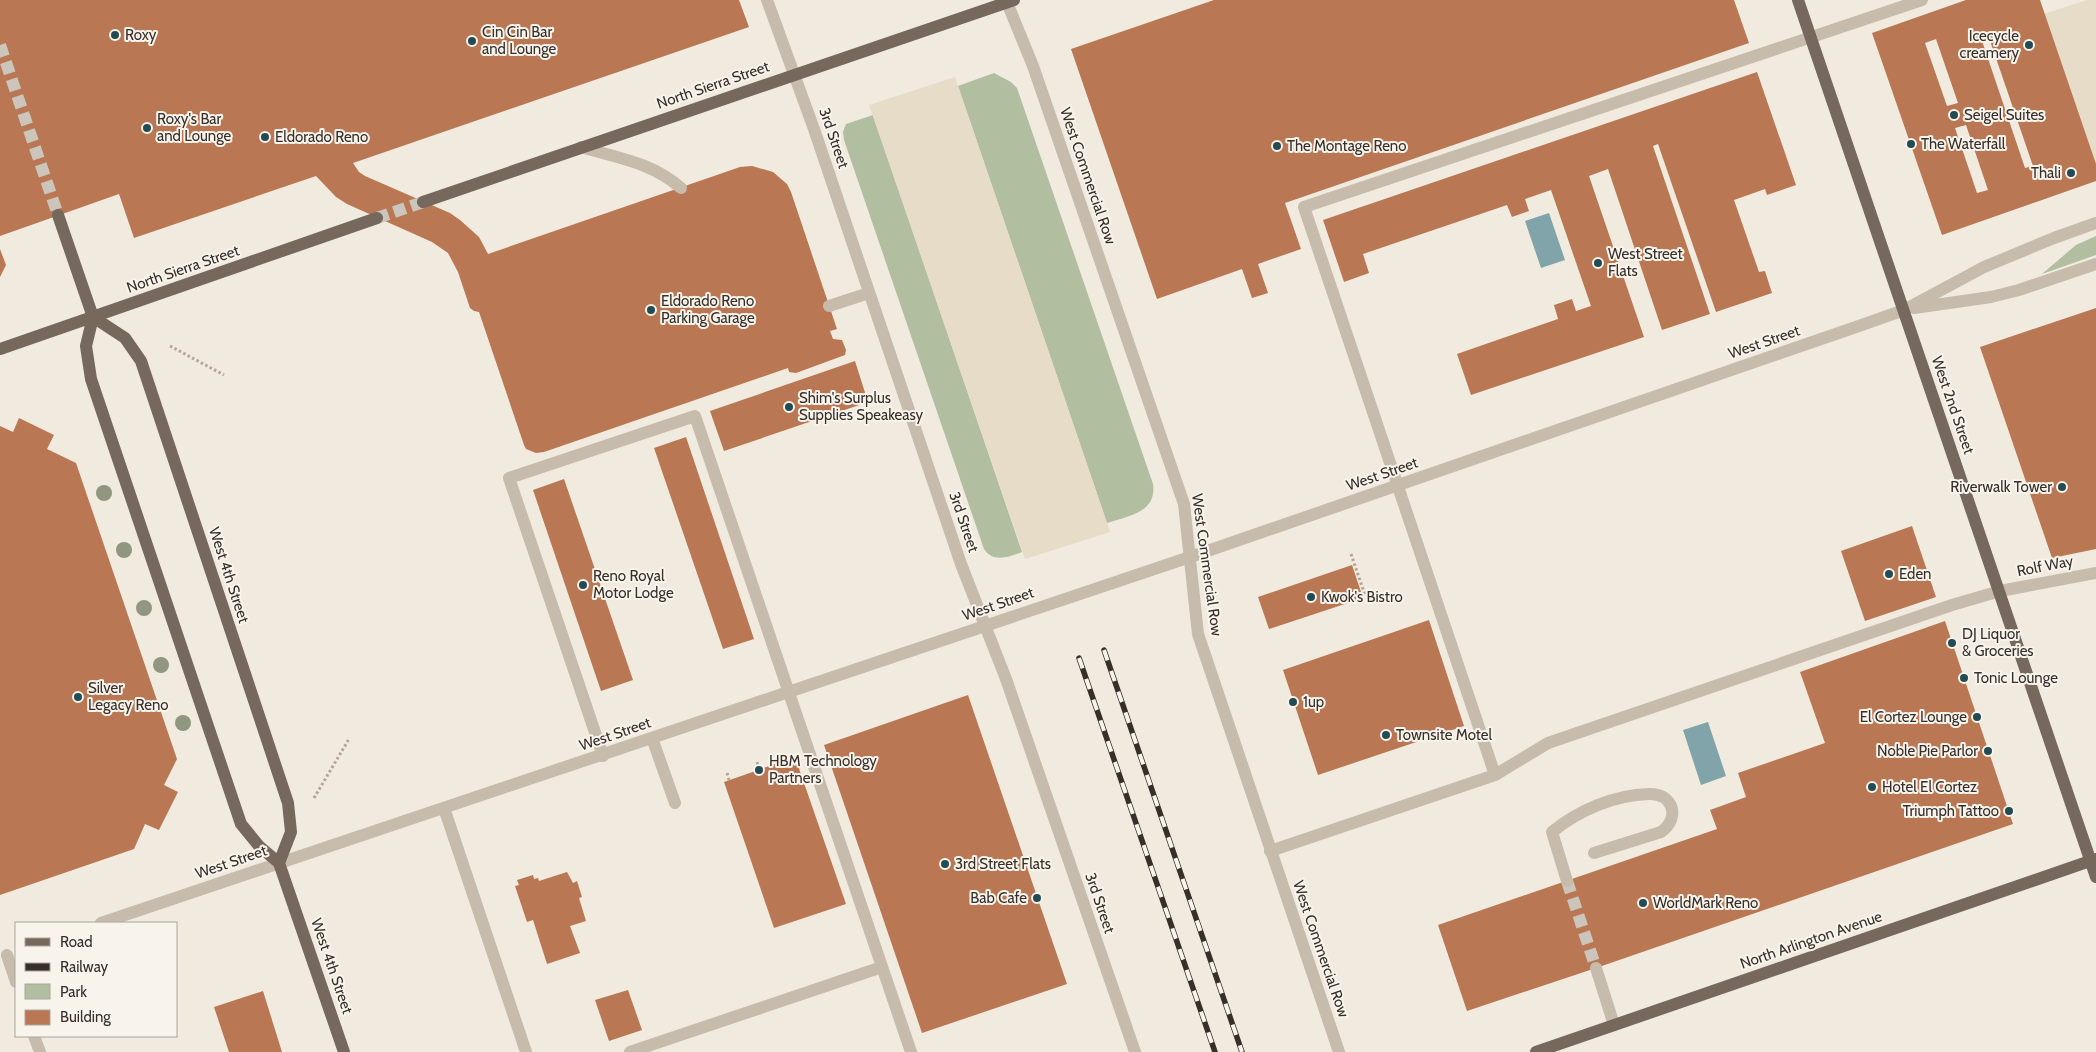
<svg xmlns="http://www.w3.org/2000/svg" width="2096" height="1052" viewBox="0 0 2096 1052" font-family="Cabin,sans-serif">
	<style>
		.green { fill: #b1bea0 }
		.plaza { fill: #e6dcc7 }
		.water { fill: #80a4aa }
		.building { fill: #ba7753; fill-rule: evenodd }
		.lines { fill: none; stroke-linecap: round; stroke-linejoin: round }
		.minor-tunnel { stroke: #cbc5bb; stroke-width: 12; stroke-dasharray: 12 6; stroke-linecap: butt }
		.major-tunnel { stroke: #cbc5bb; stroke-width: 12; stroke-dasharray: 12 6; stroke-linecap: butt }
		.path { stroke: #b3a596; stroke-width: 3; stroke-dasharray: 2.5 2.5; stroke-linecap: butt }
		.minor { stroke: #c7bbac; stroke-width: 12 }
		.major { stroke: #76685d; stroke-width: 12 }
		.rail-casing { stroke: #362f2a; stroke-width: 5.5 }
		.rail { stroke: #f8f3eb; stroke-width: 4; stroke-dasharray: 11; stroke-linecap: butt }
		.tree { fill: #90967f }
		.poi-dot { fill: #234b53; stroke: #f8f3eb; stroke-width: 2 }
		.labels { text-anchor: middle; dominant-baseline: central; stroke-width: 4; stroke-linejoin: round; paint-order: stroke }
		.poi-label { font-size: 15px; fill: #362f2a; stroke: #f8f3eb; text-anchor: start }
		.street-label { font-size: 15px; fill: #362f2a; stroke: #f8f3eb }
	</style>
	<rect width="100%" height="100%" fill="#f0eadf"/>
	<path class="green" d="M994 73 1011 82 1017 88 1153 484C1157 512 1129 516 1107 523L958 86Z
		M873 115 1022 552C1009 557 993 563 984 549L844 140 843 132 846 124Z
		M2096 236V255L2042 274 2076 245Z"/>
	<path class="plaza" d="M2087 0H2096V164L2044 14Z
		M955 77 1110 532 1025 559 869 105Z"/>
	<path class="water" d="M1549 213 1565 260 1541 268 1525 221Z
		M1708 722 1726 776 1701 785 1683 730Z"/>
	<path class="building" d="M0 0H739L749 27 353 163 359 172 365 176 450 213 460 220 479 237 488 254 740 167 752 166 773 172 787 184 791 192 837 329 830 331 833 339 842 340 846 350 845 355 796 373 789 372 788 368 544 452 536 453 526 449 524 445 479 312 474 311 470 308 458 272 448 253 432 242 347 204 336 197 316 176 134 238 119 194 0 236Z
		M1214 0H1734L1749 43 1285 203 1301 249 1258 264 1268 293 1252 298 1242 269 1157 299 1071 49Z
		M1966 0H2040L2096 164V181L1942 235 1872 33ZM1987 32 2033 166 2025 168 1980 35ZM1936 39 1958 103 1947 106 1925 43ZM1966 125 1988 190 1977 193 1955 128Z
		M1757 72 1796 185 1767 195 1765 189 1734 200 1759 272 1765 271 1772 293 1716 312 1658 144 1653 146 1710 314 1662 330 1608 169 1589 176 1644 337 1471 395 1457 354 1558 319 1554 305 1572 299 1576 311 1591 306 1551 190 1525 199 1529 211 1512 217 1507 205 1363 254 1369 273 1344 282 1323 220Z
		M0 249 6 265 0 277Z
		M2096 308V549L2052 558 1980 347Z
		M855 361 868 402 724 451 710 411Z
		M19 418 54 435 47 449 76 463 177 759 164 785 178 792 159 830 145 824 134 849 0 895V426L13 432Z
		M686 437 754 639 723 649 654 448Z
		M564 479 633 680 601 691 533 490Z
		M1912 526 1936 597 1865 621 1841 551Z
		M1352 565 1363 598 1269 629 1258 597Z
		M1429 620 1464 726 1318 775 1283 670Z
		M1945 621 2013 824 1596 968 1467 1011 1438 925 1717 829 1710 810 1746 797 1738 773 1825 743 1800 672Z
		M968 695 1067 984 922 1033 824 745Z
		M795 757 846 904 774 928 724 782Z
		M567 872 573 883 577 881 582 897 579 898 586 921 570 926 580 953 547 964 533 920 527 922 515 886 519 885 517 880 533 875 534 879 538 878 539 881Z
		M628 990 642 1030 609 1041 595 1000Z
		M263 991 282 1052H229L214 1007Z"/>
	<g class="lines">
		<path class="minor-tunnel" d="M1567 881 1596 968"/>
		<path class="major-tunnel" d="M0 45 58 215
			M377 218 423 202"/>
		<path class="path" d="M170 346 224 375
			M1351 554 1365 595
			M757 762 759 770
			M727 773 729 780
			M314 798 349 739"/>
		<path class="minor" d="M767 0 814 129 961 564 1006 679 1135 1052
			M1006 0 1033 66 1184 504 1198 634 1339 1052
			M1922 0 1304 207 1495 775 1548 743 1952 605 2000 591 2096 573
			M581 147C618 158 651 162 681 188
			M829 306 869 293
			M1914 308 1991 297 2019 290 2096 264
			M652 738 675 803
			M603 756 509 478 695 416 911 1052
			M444 808 526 1052
			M1270 851 1495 775
			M1567 881 1552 832C1579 810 1614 795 1649 794 1673 793 1681 818 1661 832L1594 853
			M101 923 1190 557 1856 327 1904 310 1984 267 2054 238 2096 223
			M7 955 16 982
			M1596 968 1614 1025
			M34 1036 40 1052
			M630 1052 882 967"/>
		<path class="major" d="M1798 0 2096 877
			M423 202 1014 0
			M58 215 93 317 86 346 91 379 241 824 259 846 279 863 344 1052
			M93 317 125 338 141 361 288 803 291 832 279 863
			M0 349 377 218
			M1536 1052 2096 859"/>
		<defs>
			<path id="rail" d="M1104 650 1242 1052
				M1079 658 1215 1052"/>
		</defs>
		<use href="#rail" class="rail-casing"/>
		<use href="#rail" class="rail"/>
	</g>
	<g class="tree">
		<circle cx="104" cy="493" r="8"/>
		<circle cx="124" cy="550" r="8"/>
		<circle cx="144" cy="608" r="8"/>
		<circle cx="161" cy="665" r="8"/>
		<circle cx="183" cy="723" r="8"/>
	</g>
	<g class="poi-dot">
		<circle cx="115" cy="35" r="5"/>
		<circle cx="472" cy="41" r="5"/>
		<circle cx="2029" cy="45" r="5"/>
		<circle cx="1954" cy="115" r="5"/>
		<circle cx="147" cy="128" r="5"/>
		<circle cx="265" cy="137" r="5"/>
		<circle cx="1911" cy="144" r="5"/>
		<circle cx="1277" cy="146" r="5"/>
		<circle cx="2071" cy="173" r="5"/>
		<circle cx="1598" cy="263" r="5"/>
		<circle cx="651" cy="310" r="5"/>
		<circle cx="789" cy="407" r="5"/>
		<circle cx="2062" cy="487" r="5"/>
		<circle cx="1889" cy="574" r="5"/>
		<circle cx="583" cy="585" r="5"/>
		<circle cx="1311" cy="597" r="5"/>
		<circle cx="1952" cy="643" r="5"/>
		<circle cx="1964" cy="678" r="5"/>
		<circle cx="78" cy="697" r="5"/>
		<circle cx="1293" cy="702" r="5"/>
		<circle cx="1977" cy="717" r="5"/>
		<circle cx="1386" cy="735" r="5"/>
		<circle cx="1988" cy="751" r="5"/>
		<circle cx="759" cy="770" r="5"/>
		<circle cx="1872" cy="787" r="5"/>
		<circle cx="2009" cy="811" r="5"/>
		<circle cx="945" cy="864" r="5"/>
		<circle cx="1037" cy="898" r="5"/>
		<circle cx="1643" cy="903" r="5"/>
	</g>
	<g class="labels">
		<g class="poi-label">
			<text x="482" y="32">Cin Cin Bar<tspan x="482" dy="17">and Lounge</tspan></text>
			<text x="125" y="35">Roxy</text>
			<text x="2019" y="36" text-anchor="end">Icecycle<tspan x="2019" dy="17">creamery</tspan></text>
			<text x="1964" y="115">Seigel Suites</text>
			<text x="157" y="119">Roxy's Bar<tspan x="157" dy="17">and Lounge</tspan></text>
			<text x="275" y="137">Eldorado Reno</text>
			<text x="1921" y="144">The Waterfall</text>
			<text x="1287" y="146">The Montage Reno</text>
			<text x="2061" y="173" text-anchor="end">Thali</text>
			<text x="1608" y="254">West Street<tspan x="1608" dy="17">Flats</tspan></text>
			<text x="661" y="301">Eldorado Reno<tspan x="661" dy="17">Parking Garage</tspan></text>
			<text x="799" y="398">Shim's Surplus<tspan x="799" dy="17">Supplies Speakeasy</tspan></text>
			<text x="2052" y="487" text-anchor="end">Riverwalk Tower</text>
			<text x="1899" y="574">Eden</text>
			<text x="593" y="576">Reno Royal<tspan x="593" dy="17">Motor Lodge</tspan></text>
			<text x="1321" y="597">Kwok's Bistro</text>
			<text x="1962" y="634">DJ Liquor<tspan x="1962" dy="17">&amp; Groceries</tspan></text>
			<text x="1974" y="678">Tonic Lounge</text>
			<text x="88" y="688">Silver<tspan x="88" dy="17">Legacy Reno</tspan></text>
			<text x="1303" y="702">1up</text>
			<text x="1967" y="717" text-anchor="end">El Cortez Lounge</text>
			<text x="1396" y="735">Townsite Motel</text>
			<text x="1978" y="751" text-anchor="end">Noble Pie Parlor</text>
			<text x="769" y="761">HBM Technology<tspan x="769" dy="17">Partners</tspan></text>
			<text x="1882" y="787">Hotel El Cortez</text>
			<text x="1999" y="811" text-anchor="end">Triumph Tattoo</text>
			<text x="955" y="864">3rd Street Flats</text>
			<text x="1027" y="898" text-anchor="end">Bab Cafe</text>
			<text x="1653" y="903">WorldMark Reno</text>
		</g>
		<g class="street-label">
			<text transform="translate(713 85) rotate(-19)">North Sierra Street</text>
			<text transform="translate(834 138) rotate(71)">3rd Street</text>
			<text transform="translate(1088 176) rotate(71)">West Commercial Row</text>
			<text transform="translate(183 269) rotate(-19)">North Sierra Street</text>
			<text transform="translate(1764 342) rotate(-19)">West Street</text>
			<text transform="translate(1953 405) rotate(71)">West 2nd Street</text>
			<text transform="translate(1382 474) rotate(-19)">West Street</text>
			<text transform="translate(964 522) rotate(71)">3rd Street</text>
			<text transform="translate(1207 565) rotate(82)">West Commercial Row</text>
			<text transform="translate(2045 566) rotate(-11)">Rolf Way</text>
			<text transform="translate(229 575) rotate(72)">West 4th Street</text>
			<text transform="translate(998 604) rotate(-19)">West Street</text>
			<text transform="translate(615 734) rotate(-19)">West Street</text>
			<text transform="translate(231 862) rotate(-19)">West Street</text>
			<text transform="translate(1100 903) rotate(71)">3rd Street</text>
			<text transform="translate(1811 940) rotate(-19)">North Arlington Avenue</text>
			<text transform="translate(1321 949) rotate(71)">West Commercial Row</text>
			<text transform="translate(332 966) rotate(71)">West 4th Street</text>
		</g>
	</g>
	<rect x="15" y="922" width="162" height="115" fill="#f8f3eb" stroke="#aaa59e"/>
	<rect x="25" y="938" width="25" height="8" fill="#76685d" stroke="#aaa59e"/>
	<text x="60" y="947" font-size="15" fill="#362f2a">Road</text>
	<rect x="25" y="963" width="25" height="8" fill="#362f2a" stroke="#aaa59e"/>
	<text x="60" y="972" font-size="15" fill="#362f2a">Railway</text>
	<rect x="25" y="984" width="25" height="15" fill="#b1bea0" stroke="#aaa59e"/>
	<text x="60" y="997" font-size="15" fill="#362f2a">Park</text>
	<rect x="25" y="1010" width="25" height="15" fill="#ba7753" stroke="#aaa59e"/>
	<text x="60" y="1022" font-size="15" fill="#362f2a">Building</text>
</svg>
